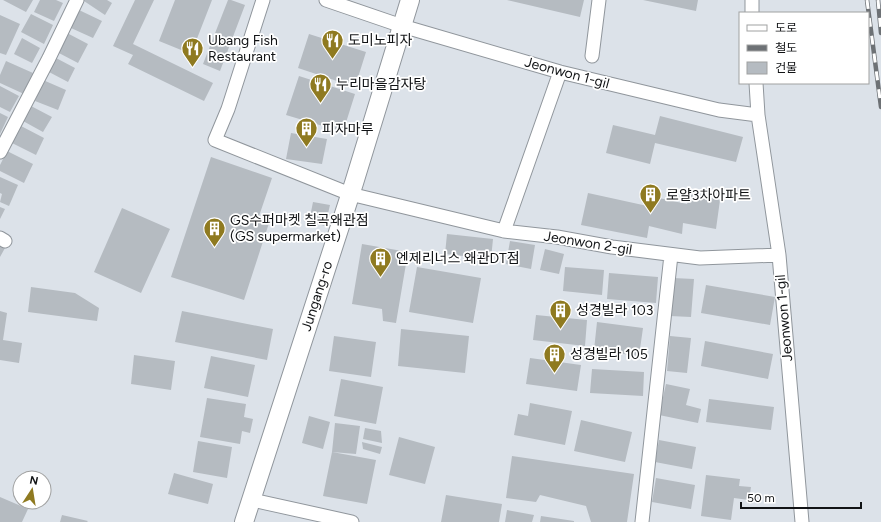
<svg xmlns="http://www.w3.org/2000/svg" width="881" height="522" viewBox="0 0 881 522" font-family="Figtree,'Noto Sans KR',sans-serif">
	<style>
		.building { fill: #b5bbc1 }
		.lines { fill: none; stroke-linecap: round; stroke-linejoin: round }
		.street-casing { stroke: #90969c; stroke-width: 15 }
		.secondary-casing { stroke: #90969c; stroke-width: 20 }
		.street { stroke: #fff; stroke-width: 13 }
		.secondary { stroke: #fff; stroke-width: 18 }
		.rail-casing { stroke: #6d7175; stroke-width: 4.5 }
		.rail { stroke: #fff; stroke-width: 3; stroke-dasharray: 9; stroke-linecap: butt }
		.labels { text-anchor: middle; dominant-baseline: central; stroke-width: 3.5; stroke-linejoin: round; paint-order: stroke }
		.poi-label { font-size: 14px; fill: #111315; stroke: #fff; text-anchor: start }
		.street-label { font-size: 14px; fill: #111315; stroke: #fff }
	</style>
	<rect width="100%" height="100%" fill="#dce2e9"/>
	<path class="building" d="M3 0H33L26 12Z
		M40 0H56L63 3 54 21 34 12Z
		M84 0H107L112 3 105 15 84 1Z
		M135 0H154L133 44 213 83 204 101 128 64 133 55 113 46Z
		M175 0H212L191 54 159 41Z
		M228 0H231L245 5 220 71 203 64Z
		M507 0H584L580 17Z
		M643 0H698L696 11Z
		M79 10 102 21 93 38 71 28Z
		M31 14 53 25 44 44 21 32Z
		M0 15 20 24 6 55 0 53Z
		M67 33 88 44 78 63 57 52Z
		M309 34 366 52 355 87 298 68Z
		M22 38 40 48 32 63 14 54Z
		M56 58 75 68 68 82 49 72Z
		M6 61 33 73 24 94 0 83V75Z
		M299 76 355 94 343 132 286 115Z
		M43 80 66 90 58 110 35 101Z
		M0 86 19 96 10 112 0 107Z
		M31 106 52 117 43 132 23 121Z
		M0 113 8 117 0 134Z
		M660 116 743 137 736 162 655 143 650 164 606 153 613 125 655 135Z
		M21 126 44 138 36 155 12 143Z
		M291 133 327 139 322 164 286 159Z
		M7 151 33 164 24 183 0 171V165Z
		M211 157 272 178 258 219 269 223 244 300 171 277Z
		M0 177 18 185 9 206 0 202 2 194 0 193Z
		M588 193 652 207 654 197 687 204 691 193 720 200 716 229 683 223 682 234 649 226 647 238 581 225Z
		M313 202 330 205 325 226 309 222Z
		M0 207 5 209 0 219Z
		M122 208 170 229 141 293 94 272Z
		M447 234 493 239 491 259 445 254Z
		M510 241 535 245 531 269 506 264Z
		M362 244 408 252 396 323 383 321 382 309 352 304Z
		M0 246 5 248 0 257Z
		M545 249 564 254 559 274 540 270Z
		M417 267 481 278 473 323 409 312Z
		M565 267 604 270 602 295 563 291Z
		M609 273 658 277 656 303 607 299Z
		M673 278 694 279 691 317 670 316Z
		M706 285 775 297 770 325 701 313Z
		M31 287 75 293 99 308 97 321 28 312Z
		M0 311 7 313 3 340 22 343 19 363 0 360Z
		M182 311 273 329 267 360 175 342Z
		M536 315 587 320 585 346 533 340Z
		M597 322 643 328 639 356 594 350Z
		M401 329 469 336 465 373 398 366Z
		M334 336 376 342 371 377 329 371Z
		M670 336 691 338 687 373 667 371Z
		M705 341 773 354 768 379 701 366Z
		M134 355 175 361 171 390 131 384Z
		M211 356 255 365 248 397 204 388Z
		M530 358 581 365 577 391 526 384Z
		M592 369 644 372 643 396 590 393Z
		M341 379 383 387 376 424 334 416Z
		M666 384 690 389 686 405 701 409 698 423 659 415Z
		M207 398 246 404 244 417 253 419 250 433 242 431 240 444 200 437Z
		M709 399 774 407 771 430 706 422Z
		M530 403 572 411 565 445 514 435 518 414 528 416Z
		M309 416 330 422 323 449 302 443Z
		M581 420 632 432 625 462 574 451Z
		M335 423 360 426 356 454 332 452Z
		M365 428 381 431 382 443 363 439Z
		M399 437 435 447 425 484 389 475Z
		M659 440 696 447 692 469 655 462Z
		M198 441 232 447 227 478 193 472Z
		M362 442 382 447 380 454 363 449Z
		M332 452 376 460 367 504 323 496Z
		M512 456 634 474 627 522H591L586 506 540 495 536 502 506 498Z
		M174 473 213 484 208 504 168 494Z
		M706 475 740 479 739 486 751 487 749 500 734 498 731 520 701 516Z
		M656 478 695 485 691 509 652 502Z
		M446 495 502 504 499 522H441Z
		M0 497 28 509 22 522H0Z
		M507 510 534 515 532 522H505Z
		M62 515 88 521 87 522H60Z
		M541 516 574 521V522H540Z"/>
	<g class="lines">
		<defs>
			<path id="street" d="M263 0 228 109 215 140 350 194 504 231 557 237 612 247 700 258 779 255
				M326 0 402 26 560 72 719 110 758 115
				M752 0V13
				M592 56 599 0
				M756 83 758 115 779 255 802 522
				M0 152 49 58 77 0
				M504 231 560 72
				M0 238 5 241
				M252 500 352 522
				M642 522 671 255"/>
			<path id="secondary" d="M244 522 354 183 410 0"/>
		</defs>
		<use href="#street" class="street-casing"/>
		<use href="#secondary" class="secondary-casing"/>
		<use href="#street" class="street"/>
		<use href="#secondary" class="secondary"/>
		<defs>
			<path id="rail" d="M867 0 881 107
				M878 0 881 33"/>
		</defs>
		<use href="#rail" class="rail-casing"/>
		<use href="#rail" class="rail"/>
	</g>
	<defs>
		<symbol id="restaurant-pin" viewBox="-11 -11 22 30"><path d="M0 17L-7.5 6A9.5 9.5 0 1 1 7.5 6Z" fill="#8f7a20" stroke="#fff"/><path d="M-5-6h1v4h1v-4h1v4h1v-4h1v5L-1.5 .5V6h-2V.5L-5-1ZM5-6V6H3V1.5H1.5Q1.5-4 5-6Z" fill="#fff"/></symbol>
		<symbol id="building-pin" viewBox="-11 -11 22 30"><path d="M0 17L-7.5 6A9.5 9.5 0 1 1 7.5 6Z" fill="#8f7a20" stroke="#fff"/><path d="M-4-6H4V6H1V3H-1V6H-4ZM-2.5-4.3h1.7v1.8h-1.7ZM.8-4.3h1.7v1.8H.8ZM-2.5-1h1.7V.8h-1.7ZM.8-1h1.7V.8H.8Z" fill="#fff"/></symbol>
	</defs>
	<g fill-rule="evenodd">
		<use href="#restaurant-pin" x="320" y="28" width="25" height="34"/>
		<use href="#restaurant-pin" x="180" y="36" width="25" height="34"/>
		<use href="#restaurant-pin" x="308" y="72" width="25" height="34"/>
		<use href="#building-pin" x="294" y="116" width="25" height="34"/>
		<use href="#building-pin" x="638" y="182" width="25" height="34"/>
		<use href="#building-pin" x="202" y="216" width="25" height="34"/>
		<use href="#building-pin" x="368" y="246" width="25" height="34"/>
		<use href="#building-pin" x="548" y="298" width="25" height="34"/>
		<use href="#building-pin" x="542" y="342" width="25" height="34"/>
	</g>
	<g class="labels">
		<g class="poi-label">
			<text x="208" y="40">Ubang Fish<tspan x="208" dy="16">Restaurant</tspan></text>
			<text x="348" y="40">도미노피자</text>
			<text x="336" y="84">누리마을감자탕</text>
			<text x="322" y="129">피자마루</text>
			<text x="666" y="195">로얄3차아파트</text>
			<text x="230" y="220">GS수퍼마켓 칠곡왜관점<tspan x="230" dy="16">(GS supermarket)</tspan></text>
			<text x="396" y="258">엔제리너스 왜관DT점</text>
			<text x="576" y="310">성경빌라 103</text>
			<text x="570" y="354">성경빌라 105</text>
		</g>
		<g class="street-label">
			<text transform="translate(567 73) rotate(15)">Jeonwon 1-gil</text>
			<text transform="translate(588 243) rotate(9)">Jeonwon 2-gil</text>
			<text transform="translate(317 296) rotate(-72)">Jungang-ro</text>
			<text transform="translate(784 318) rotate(-95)">Jeonwon 1-gil</text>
		</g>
	</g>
	<rect x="739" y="12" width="130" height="72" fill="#ffffff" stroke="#a0a1a1"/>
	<rect x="747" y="25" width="20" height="6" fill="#ffffff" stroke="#a0a1a1"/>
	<text x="775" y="32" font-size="12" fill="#111315">도로</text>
	<rect x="747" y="45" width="20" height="6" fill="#6d7175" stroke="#a0a1a1"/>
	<text x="775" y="52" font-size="12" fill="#111315">철도</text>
	<rect x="747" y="62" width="20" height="12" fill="#b5bbc1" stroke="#a0a1a1"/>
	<text x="775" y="72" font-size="12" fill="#111315">건물</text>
	<g transform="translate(32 490) rotate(12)"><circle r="19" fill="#ffffff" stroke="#a0a1a1"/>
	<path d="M0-3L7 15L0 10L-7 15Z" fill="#8f7a20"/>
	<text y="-6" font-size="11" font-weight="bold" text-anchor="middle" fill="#111315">N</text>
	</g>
	<path d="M741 502v6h120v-6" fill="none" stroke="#111315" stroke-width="2"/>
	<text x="747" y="502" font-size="12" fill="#111315" stroke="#ffffff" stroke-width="3" paint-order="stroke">50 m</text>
</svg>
